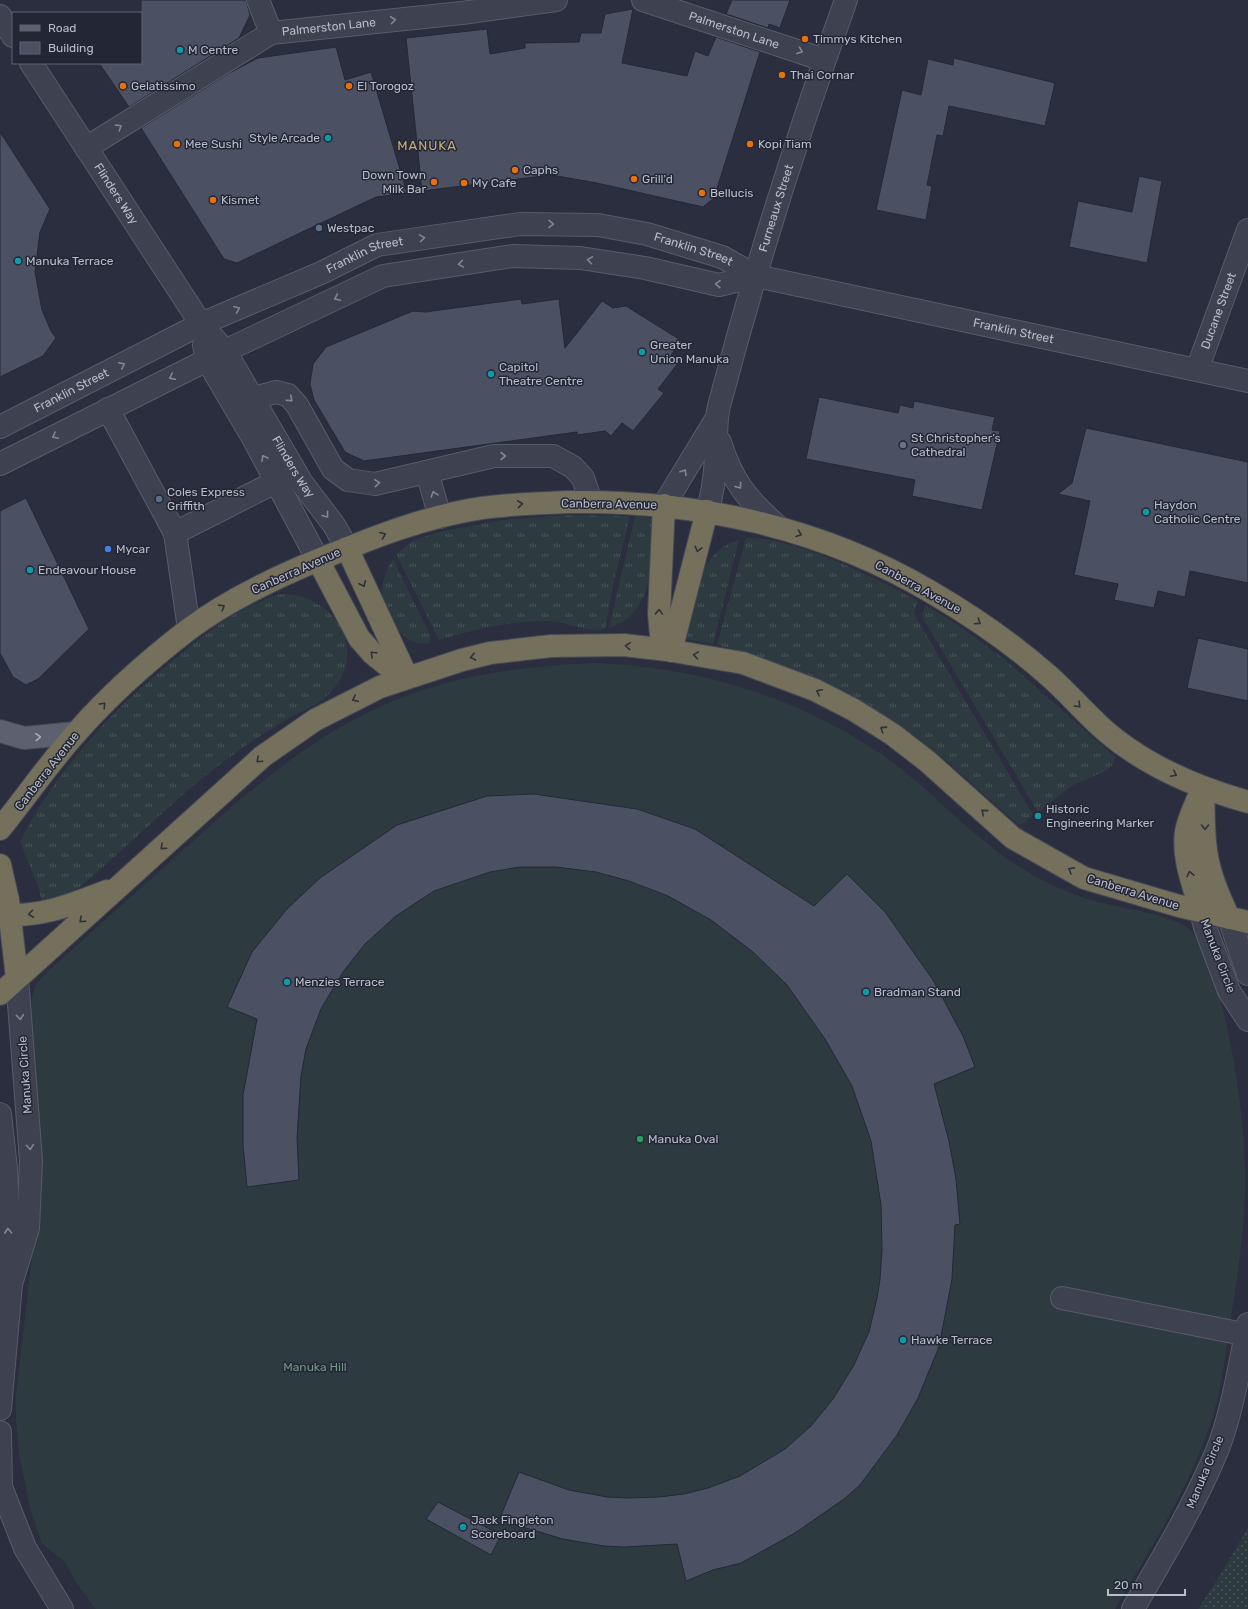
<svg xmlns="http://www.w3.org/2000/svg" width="1248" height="1609" viewBox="0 0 1248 1609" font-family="Rubik,sans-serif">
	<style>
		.grass { fill: url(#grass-tufts) }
		.park { fill: url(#park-dots) }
		.pitch { fill: #2d3b41 }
		.building { fill: #4b5063; stroke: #242837 }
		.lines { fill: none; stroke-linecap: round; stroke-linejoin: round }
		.minor-casing { stroke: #585c6a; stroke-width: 24 }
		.major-casing { stroke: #474a59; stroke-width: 24 }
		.highway-casing { stroke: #454957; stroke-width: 24 }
		.minor { stroke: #3e414f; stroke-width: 22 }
		.major { stroke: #5c606f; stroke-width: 22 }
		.highway { stroke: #74705c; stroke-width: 22 }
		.oneway { stroke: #828593 }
		.oneway2 { stroke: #2e313b }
		.oneway3 { stroke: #a7aab8 }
		.food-dot { fill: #e8710a; stroke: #222635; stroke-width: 1.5 }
		.culture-dot { fill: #0f9aa8; stroke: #222635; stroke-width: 1.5 }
		.service-dot { fill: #5c6f8a; stroke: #222635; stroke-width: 1.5 }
		.worship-dot { fill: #6b7280; stroke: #222635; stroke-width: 1.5 }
		.shop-dot { fill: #3f7fe0; stroke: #222635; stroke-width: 1.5 }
		.leisure-dot { fill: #2e9e5b; stroke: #222635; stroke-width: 1.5 }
		.labels { text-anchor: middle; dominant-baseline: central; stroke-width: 3; stroke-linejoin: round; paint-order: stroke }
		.street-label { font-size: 12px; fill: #babdca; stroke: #222635 }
		.poi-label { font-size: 12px; fill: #babdca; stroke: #222635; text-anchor: start }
		.park-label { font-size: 12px; fill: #749884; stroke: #222635 }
		.neighbourhood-label { font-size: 13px; letter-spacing: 1px; fill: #caad75; stroke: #222635 }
	</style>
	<defs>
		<pattern id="grass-tufts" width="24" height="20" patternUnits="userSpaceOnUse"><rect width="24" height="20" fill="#2d3b41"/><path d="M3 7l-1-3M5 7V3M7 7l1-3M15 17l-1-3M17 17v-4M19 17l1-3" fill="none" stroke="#49555b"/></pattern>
		<pattern id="park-dots" width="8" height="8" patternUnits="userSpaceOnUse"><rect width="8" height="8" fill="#2d3b41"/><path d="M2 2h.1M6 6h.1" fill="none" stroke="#49555b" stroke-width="1.8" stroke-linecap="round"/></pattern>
	</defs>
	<rect width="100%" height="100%" fill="#2a2e3f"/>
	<path class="grass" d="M569 515 630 516 613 586 605 629C580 633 569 621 548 621 512 620 473 630 439 640L396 554 414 540 439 532 503 520Z
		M635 516 653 518C652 558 656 613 609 628Z
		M746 538C795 537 874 577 918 601L914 612 918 621 1033 815 1024 823 1019 825C991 802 965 776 937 753 872 701 798 665 717 645Z
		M739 540 713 644 685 639C693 603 696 552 739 540Z
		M393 559 431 637 429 643C406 648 388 620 383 601 380 588 385 570 393 559Z
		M280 594C335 593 371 652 329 694 318 705 301 711 288 719 267 731 247 744 227 759 174 798 129 847 78 888L64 896 42 902 38 886 20 842C58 765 120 702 187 649 214 627 245 604 280 594Z
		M926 605 962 628 1004 659 1115 757 1114 763 1106 771 1073 785 1038 812 924 620 922 614Z"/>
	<path class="park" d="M1248 1528V1609H1198L1217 1580Z"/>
	<path class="pitch" d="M595 663C705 667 812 701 899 767 932 793 961 824 994 849 1022 871 1057 890 1091 900 1116 908 1175 914 1190 930 1210 949 1226 1018 1231 1047 1240 1097 1247 1147 1245 1198 1243 1240 1237 1281 1230 1322 1225 1359 1221 1395 1208 1431 1185 1494 1149 1551 1115 1609H96L77 1584 64 1561 42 1544 30 1508 19 1454 16 1419V1394L33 1248 30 1005 36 984 47 972C92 932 136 892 181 852 242 797 302 743 377 708 446 676 520 666 595 663Z"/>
	<path class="building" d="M141 0H246L250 15 239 38 129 107 99 63H141Z
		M732 0H790L780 28 769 24 768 28 726 14Z
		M633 9 622 63 687 76 695 51 708 56 716 37 760 52 714 198 703 207 597 183 551 175 422 191 406 38 487 29 490 54 525 48V43L579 42 581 33H601L605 14Z
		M336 47 345 80 371 72 407 193 376 197 237 263 224 259 141 128 231 72 258 58Z
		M954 58 1055 83 1045 126 949 106 943 136 937 135 927 185 932 186 926 220 876 210 902 90 921 95 928 59 953 65Z
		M0 132 50 209 40 232 35 272 42 310 51 331 56 338 43 356 0 377Z
		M1139 176 1162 181 1147 263 1069 247 1078 201 1132 212Z
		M521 299 522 304 559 299 565 348 602 301 613 308 626 306 682 341 671 355 679 362 658 389 664 393 633 431 622 423 611 436 605 431 577 435V432L364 461 345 452 314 400 310 384 313 364 326 347 413 311 425 312Z
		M819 397 898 413 900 405 913 408 914 401 995 417 992 430 1000 431 982 510 912 496 915 480 806 459Z
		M1086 428 1248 462V583L1190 571 1185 597 1158 591 1154 608 1114 600 1118 584 1074 575 1090 501 1058 494 1072 483Z
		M26 498 89 629 38 679 26 685 13 677 0 653V511Z
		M1198 638 1248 649V701L1187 688Z
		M534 794 637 809 695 829 814 906 847 874 885 912 933 980 963 1036 975 1067 934 1084 949 1141 956 1179 960 1224 955 1225 952 1279 939 1347 918 1398 897 1435 860 1485 844 1499 795 1533 741 1563 713 1570 686 1581 677 1544 625 1547 604 1546 563 1539 499 1520 519 1472 569 1490 607 1497 629 1498 659 1497 684 1494 708 1488 740 1476 785 1449 811 1426 833 1399 854 1365 862 1347 869 1332 877 1298 880 1279 882 1250 881 1205 871 1141 852 1086 825 1039 787 985 753 952 711 920 668 896 629 881 596 872 556 867H520L490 872 434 891 396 916 365 944 343 972 321 1009 306 1049 301 1076 297 1138 299 1180 247 1187 243 1145V1095L257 1019 227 1007 252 952 287 909 320 878 397 825 487 796Z
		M438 1502 501 1535 491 1555 426 1519Z"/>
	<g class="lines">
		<defs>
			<g id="minor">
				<path d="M258 0 271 33"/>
				<path id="s1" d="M643 0 824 60"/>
				<path d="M0 16 13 36"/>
				<path id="s2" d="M31 63 201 324 225 351 302 483 334 525 347 548"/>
				<path id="s3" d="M86 148 271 33 462 13 556 0"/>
				<path d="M204 345 207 360 253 438 318 560"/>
				<path id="s4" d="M1197 370 1248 230"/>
				<path d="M254 398 276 392 288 395 297 405 333 469 348 480 375 484 494 456H553L573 467 583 478 591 502"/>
				<path d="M108 409 175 533 189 629"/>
				<path id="s5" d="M0 427 201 324 321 273 377 245 520 224 598 225 647 234 722 257 756 276 1248 381"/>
				<path d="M720 442C732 481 747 499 776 525"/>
				<path d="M0 464 225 351 383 276 512 256 580 258 645 268 719 285 756 276"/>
				<path d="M427 472 440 517"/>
				<path d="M664 505 715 421"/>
				<path id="s6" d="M707 511C713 494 715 475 716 457 716 440 715 423 719 406 755 269 798 133 846 0"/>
				<path d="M175 533 289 475"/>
				<path d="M1201 911 1205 927 1229 991 1248 1020"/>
				<path d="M1229 918 1248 974"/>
				<path d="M0 1114 6 1168 11 1284 0 1409"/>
				<path d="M11 1284 28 1228 31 1161 17 978"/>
				<path d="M1062 1298 1248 1335"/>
				<path d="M0 1432 1 1487 25 1548 62 1609"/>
				<path d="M1133 1609C1163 1557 1194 1506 1217 1451 1232 1414 1240 1363 1248 1324"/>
			</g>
			<path id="major" d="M0 731 24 738 76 733"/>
			<path id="highway" d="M664 505 659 614 661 635 667 650
				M347 548 407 677
				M318 560 359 638 373 654 404 679
				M671 651 707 511
				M1203 788C1204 808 1203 830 1206 850 1209 874 1219 896 1229 918
				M0 829C26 797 49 763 77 732 110 694 149 660 189 629 230 599 276 577 323 558 374 537 427 516 482 508 511 504 540 503 569 502 695 500 821 527 931 592 972 616 1013 644 1049 676 1076 700 1098 729 1129 749 1165 774 1206 790 1248 802
				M0 865 8 900 17 978
				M1201 911C1194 887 1182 858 1186 832 1188 818 1196 804 1201 791
				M0 914C38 919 73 904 107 891
				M0 994 263 756 315 720 380 687 462 660 490 653 551 646 624 645 667 650 743 663 815 690 854 710 892 734 927 761 1013 838 1084 878 1179 906 1248 922"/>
		</defs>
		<use href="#minor" class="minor-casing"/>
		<use href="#major" class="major-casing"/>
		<use href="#highway" class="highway-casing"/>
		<use href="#minor" class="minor"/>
		<use href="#major" class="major"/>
		<use href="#highway" class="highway"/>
	</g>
	<defs><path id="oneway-chevron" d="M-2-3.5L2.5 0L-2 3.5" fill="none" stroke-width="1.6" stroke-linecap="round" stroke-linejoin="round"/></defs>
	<g class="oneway">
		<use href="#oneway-chevron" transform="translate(393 20) rotate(-6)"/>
		<use href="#oneway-chevron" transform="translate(800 51) rotate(20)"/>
		<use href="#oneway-chevron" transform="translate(119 127) rotate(-32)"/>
		<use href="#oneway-chevron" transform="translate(551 224) rotate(1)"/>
		<use href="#oneway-chevron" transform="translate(422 238) rotate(-9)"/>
		<use href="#oneway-chevron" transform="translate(590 260) rotate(-172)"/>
		<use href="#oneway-chevron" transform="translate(461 264) rotate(171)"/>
		<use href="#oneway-chevron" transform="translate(718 284) rotate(-178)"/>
		<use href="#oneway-chevron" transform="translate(337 298) rotate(155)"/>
		<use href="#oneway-chevron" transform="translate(237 309) rotate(-23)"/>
		<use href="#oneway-chevron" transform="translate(122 365) rotate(-27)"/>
		<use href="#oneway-chevron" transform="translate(172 377) rotate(154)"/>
		<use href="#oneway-chevron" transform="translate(290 399) rotate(41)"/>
		<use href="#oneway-chevron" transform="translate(55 436) rotate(153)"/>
		<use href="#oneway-chevron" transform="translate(503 456)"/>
		<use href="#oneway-chevron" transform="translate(264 458) rotate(-119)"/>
		<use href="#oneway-chevron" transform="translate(684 472) rotate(-58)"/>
		<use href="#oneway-chevron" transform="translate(377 483) rotate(-5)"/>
		<use href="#oneway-chevron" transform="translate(739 486) rotate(54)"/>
		<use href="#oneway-chevron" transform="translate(434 494) rotate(-107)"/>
		<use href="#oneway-chevron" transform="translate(326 515) rotate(52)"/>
		<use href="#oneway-chevron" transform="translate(20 1017) rotate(85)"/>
		<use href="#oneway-chevron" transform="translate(30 1147) rotate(86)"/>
		<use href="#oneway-chevron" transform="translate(8 1231) rotate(-93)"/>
	</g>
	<g class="oneway2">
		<use href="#oneway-chevron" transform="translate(520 504) rotate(-6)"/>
		<use href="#oneway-chevron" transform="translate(799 534) rotate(20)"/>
		<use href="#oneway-chevron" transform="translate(383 535) rotate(-21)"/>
		<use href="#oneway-chevron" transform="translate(698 549) rotate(104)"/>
		<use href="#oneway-chevron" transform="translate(363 584) rotate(65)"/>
		<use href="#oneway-chevron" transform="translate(222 607) rotate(-32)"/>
		<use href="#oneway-chevron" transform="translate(659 612) rotate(-88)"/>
		<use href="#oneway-chevron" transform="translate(978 622) rotate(34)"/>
		<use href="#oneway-chevron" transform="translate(628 646) rotate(-175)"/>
		<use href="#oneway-chevron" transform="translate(373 654) rotate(-137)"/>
		<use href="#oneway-chevron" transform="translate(696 655) rotate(-171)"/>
		<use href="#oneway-chevron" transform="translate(473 657) rotate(167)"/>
		<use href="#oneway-chevron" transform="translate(819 692) rotate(-154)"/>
		<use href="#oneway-chevron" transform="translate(355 699) rotate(154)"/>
		<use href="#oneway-chevron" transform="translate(103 705) rotate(-46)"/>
		<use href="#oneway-chevron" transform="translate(1078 705) rotate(45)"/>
		<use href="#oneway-chevron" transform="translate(883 729) rotate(-147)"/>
		<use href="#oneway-chevron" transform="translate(259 760) rotate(138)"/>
		<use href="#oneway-chevron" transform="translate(1174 774) rotate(26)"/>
		<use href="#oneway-chevron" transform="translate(984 812) rotate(-139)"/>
		<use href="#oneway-chevron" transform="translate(1205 827) rotate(90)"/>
		<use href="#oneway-chevron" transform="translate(163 847) rotate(138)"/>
		<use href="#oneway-chevron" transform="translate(1071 870) rotate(-151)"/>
		<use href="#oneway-chevron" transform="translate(1190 874) rotate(-103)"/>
		<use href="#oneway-chevron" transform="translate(31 914) rotate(173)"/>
		<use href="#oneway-chevron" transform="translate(82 920) rotate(138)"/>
	</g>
	<use class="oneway3" href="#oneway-chevron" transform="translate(38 737) rotate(-3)"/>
	<g class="food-dot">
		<circle cx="805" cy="39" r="4"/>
		<circle cx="782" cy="75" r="4"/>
		<circle cx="123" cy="86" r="4"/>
		<circle cx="349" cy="86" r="4"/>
		<circle cx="177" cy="144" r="4"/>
		<circle cx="750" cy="144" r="4"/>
		<circle cx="515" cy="170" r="4"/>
		<circle cx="634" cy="179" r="4"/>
		<circle cx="434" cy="182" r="4"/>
		<circle cx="464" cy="183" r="4"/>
		<circle cx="702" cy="193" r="4"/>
		<circle cx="213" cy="200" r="4"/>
	</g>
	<g class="culture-dot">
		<circle cx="180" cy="50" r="4"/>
		<circle cx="328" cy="138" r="4"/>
		<circle cx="18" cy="261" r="4"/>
		<circle cx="642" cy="352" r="4"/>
		<circle cx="491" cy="374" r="4"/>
		<circle cx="1146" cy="512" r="4"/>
		<circle cx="30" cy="570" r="4"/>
		<circle cx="1038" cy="816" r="4"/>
		<circle cx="287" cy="982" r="4"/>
		<circle cx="866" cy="992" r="4"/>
		<circle cx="903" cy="1340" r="4"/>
		<circle cx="463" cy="1527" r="4"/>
	</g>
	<g class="service-dot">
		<circle cx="319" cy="228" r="4"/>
		<circle cx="159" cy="499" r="4"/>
	</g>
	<circle class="worship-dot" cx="903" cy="445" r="4"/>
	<circle class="shop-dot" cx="108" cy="549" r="4"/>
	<circle class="leisure-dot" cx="640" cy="1139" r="4"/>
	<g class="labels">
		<g class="street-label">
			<text stroke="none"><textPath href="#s3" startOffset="276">Palmerston Lane</textPath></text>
			<text stroke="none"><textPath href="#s1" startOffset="96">Palmerston Lane</textPath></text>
			<text stroke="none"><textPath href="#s2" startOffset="156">Flinders Way</textPath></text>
			<text stroke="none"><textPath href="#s6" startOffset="312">Furneaux Street</textPath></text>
			<text stroke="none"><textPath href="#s5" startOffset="740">Franklin Street</textPath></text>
			<text stroke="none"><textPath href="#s5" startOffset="404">Franklin Street</textPath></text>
			<text stroke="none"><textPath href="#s4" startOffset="63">Ducane Street</textPath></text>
			<text stroke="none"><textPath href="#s5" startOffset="1072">Franklin Street</textPath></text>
			<text stroke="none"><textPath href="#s5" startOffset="80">Franklin Street</textPath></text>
			<text stroke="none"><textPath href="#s2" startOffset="482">Flinders Way</textPath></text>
			<text transform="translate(609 504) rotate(1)">Canberra Avenue</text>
			<text transform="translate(296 571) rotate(-24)">Canberra Avenue</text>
			<text transform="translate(918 587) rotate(29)">Canberra Avenue</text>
			<text transform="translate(47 771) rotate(-52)">Canberra Avenue</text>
			<text transform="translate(1133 892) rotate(17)">Canberra Avenue</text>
			<text transform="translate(1218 956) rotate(69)">Manuka Circle</text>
			<text transform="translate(25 1075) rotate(-94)">Manuka Circle</text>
			<text transform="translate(1205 1472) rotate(-67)">Manuka Circle</text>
		</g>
		<g class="poi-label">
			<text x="813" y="39">Timmys Kitchen</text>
			<text x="188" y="50">M Centre</text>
			<text x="790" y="75">Thai Cornar</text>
			<text x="131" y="86">Gelatissimo</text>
			<text x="357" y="86">El Torogoz</text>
			<text x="320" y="138" text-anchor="end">Style Arcade</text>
			<text x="185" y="144">Mee Sushi</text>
			<text x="758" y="144">Kopi Tiam</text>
			<text x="523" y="170">Caphs</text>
			<text x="426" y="175" text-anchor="end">Down Town<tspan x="426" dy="14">Milk Bar</tspan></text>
			<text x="642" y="179">Grill'd</text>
			<text x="472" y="183">My Cafe</text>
			<text x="710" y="193">Bellucis</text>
			<text x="221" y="200">Kismet</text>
			<text x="327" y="228">Westpac</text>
			<text x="26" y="261">Manuka Terrace</text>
			<text x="650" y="345">Greater<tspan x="650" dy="14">Union Manuka</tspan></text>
			<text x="499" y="367">Capitol<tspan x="499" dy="14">Theatre Centre</tspan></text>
			<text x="911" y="438">St Christopher’s<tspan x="911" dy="14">Cathedral</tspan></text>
			<text x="167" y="492">Coles Express<tspan x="167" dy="14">Griffith</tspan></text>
			<text x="1154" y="505">Haydon<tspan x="1154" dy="14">Catholic Centre</tspan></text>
			<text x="116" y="549">Mycar</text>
			<text x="38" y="570">Endeavour House</text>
			<text x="1046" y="809">Historic<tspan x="1046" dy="14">Engineering Marker</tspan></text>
			<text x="295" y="982">Menzies Terrace</text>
			<text x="874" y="992">Bradman Stand</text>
			<text x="648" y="1139">Manuka Oval</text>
			<text x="911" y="1340">Hawke Terrace</text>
			<text x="471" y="1520">Jack Fingleton<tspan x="471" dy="14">Scoreboard</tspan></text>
		</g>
		<g class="park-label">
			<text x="315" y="1367">Manuka Hill</text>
		</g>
		<g class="neighbourhood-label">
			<text x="427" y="145">MANUKA</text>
		</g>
	</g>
	<rect x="12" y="12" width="130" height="52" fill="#222635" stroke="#5f6271"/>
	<rect x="20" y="25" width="20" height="6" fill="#5c606f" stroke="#5f6271"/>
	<text x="48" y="32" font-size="12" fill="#babdca">Road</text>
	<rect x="20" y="42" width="20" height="12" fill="#4b5063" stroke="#5f6271"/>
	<text x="48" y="52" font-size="12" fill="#babdca">Building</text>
	<path d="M1108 1589v6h77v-6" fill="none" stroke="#babdca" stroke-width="2"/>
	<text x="1114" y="1589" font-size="12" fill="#babdca" stroke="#222635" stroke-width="3" paint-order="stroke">20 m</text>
</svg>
